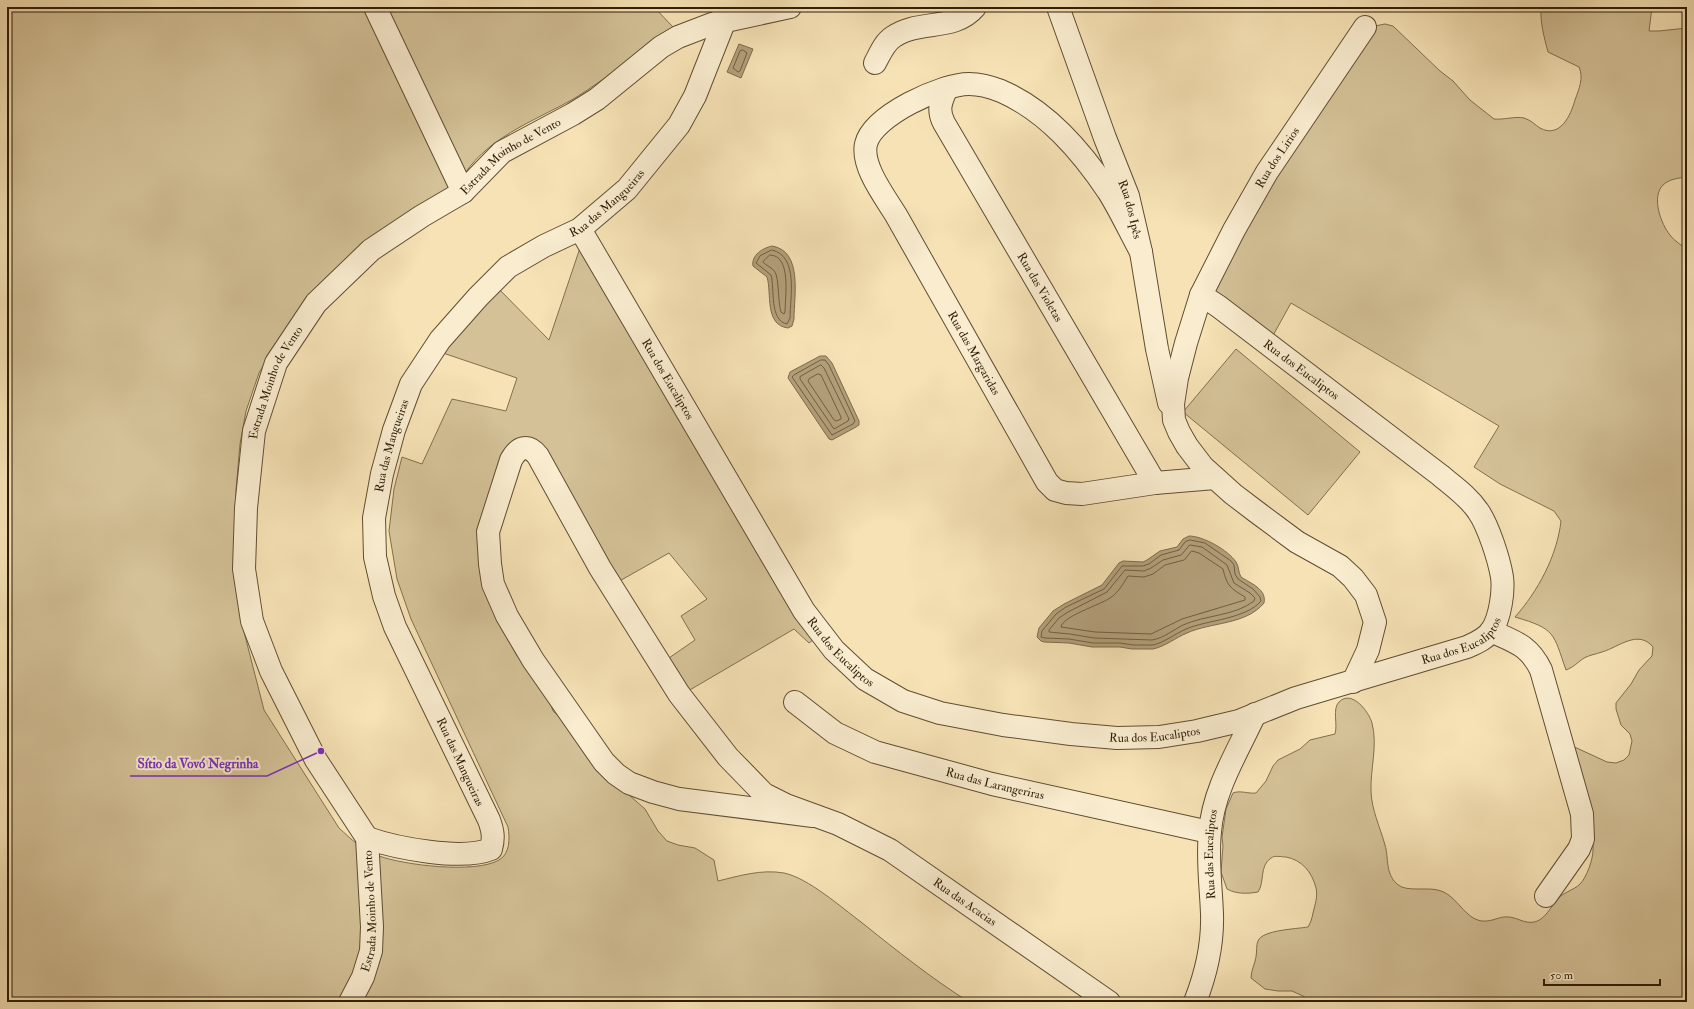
<svg xmlns="http://www.w3.org/2000/svg" width="1694" height="1009" viewBox="0 0 1694 1009" font-family="'IM FELL Double Pica',serif">
	<style>
		.green { fill: #d4c197; stroke: #816f4e }
		.water { fill: #b29f7a; stroke: #7d6b4c }
		.lines { fill: none; stroke-linecap: round; stroke-linejoin: round }
		.shore { stroke: #705e40; stroke-width: 1 }
		.minor-casing { stroke: #604e32; stroke-width: 24 }
		.minor { stroke: #f9eccf; stroke-width: 22 }
		.labels { text-anchor: middle; dominant-baseline: central; stroke-width: 4; stroke-linejoin: round; paint-order: stroke }
		.street-label { font-size: 12px; fill: #2e1d06; stroke: #f9eccf }
		.leader { fill: none; stroke: #7b2cbf; stroke-width: 1.5 }
		.callout-dot { fill: #7b2cbf; stroke: #f9eccf; stroke-width: 1.5 }
		.callout-label { font-size: 13px; text-anchor: middle; font-weight: bold; fill: #7b2cbf; stroke: #f9eccf; stroke-width: 4; stroke-linejoin: round; paint-order: stroke }
	</style>
	<rect width="100%" height="100%" fill="#f6e2b5"/>
	<filter id="stains"><feTurbulence type="fractalNoise" baseFrequency=".005" numOctaves="4"/><feColorMatrix values="0 0 0 0 .2 0 0 0 0 .09 0 0 0 0 .02 0 0 0 .5 -.17"/></filter>
	<radialGradient id="worn" r=".72"><stop offset=".6" stop-color="#630" stop-opacity="0"/><stop offset="1" stop-color="#630" stop-opacity=".3"/></radialGradient>
	<path class="green" d="M7 7H654L673 27C648 44 627 64 602 80 590 88 578 97 566 103 525 125 475 144 456 190L371 239 352 253 328 277 276 343 259 373 246 411 240 444 236 490 237 536 243 628 264 710 339 828C351 839 363 851 379 856 404 865 475 874 499 860 510 854 510 838 508 827L411 619 397 579 389 531 394 489 402 457 422 464 452 399 506 411 517 378 440 352 497 287 549 340 581 245 817 637 809 643 794 629 688 691 666 660 695 640 681 616 707 599 669 553 616 583 532 442 480 536 479 559 494 608 516 654 549 699 553 711 564 721 620 787 645 809 658 831 667 841 678 845 695 848 714 860 718 881C739 876 761 869 784 873 808 878 841 907 861 922 896 950 931 978 969 1002H7Z
		M1541 7H1652L1649 31H1659L1687 28V177C1679 178 1669 179 1663 185 1651 197 1661 224 1670 235 1674 241 1682 245 1687 250V1002H1311L1303 996 1292 991H1278L1265 989 1251 978C1251 970 1255 964 1256 957 1257 952 1256 945 1258 941 1262 930 1296 929 1308 927 1311 922 1312 918 1313 913 1315 905 1318 896 1316 888 1312 872 1302 860 1286 857 1281 857 1275 855 1271 858 1259 866 1265 882 1258 892 1247 894 1236 894 1227 889L1221 872 1223 846 1222 837 1226 809 1233 793C1241 790 1248 794 1256 793L1266 781 1273 766 1278 760 1300 749 1310 740 1335 734C1338 724 1332 709 1339 702 1352 689 1369 712 1372 723 1378 746 1370 769 1371 792 1372 811 1380 827 1385 845 1389 859 1385 873 1397 884 1406 893 1429 886 1441 891 1457 896 1465 919 1482 921 1498 922 1500 912 1520 920 1540 928 1546 914 1556 901 1562 892 1573 891 1580 884 1587 877 1593 859 1593 850 1594 838 1589 823 1586 811 1580 789 1574 766 1568 744L1607 762 1616 763 1624 760 1629 755 1632 741 1630 734 1621 725 1616 709V703L1631 684 1639 670 1652 656 1653 647C1638 629 1619 647 1602 652 1596 654 1590 655 1584 658 1578 662 1574 667 1566 670 1553 633 1556 629 1515 617 1538 591 1557 556 1561 521L1554 511 1500 484 1474 467 1499 426 1291 303 1271 339 1209 293 1275 171 1375 26 1385 24 1393 26 1440 71 1453 81 1470 100 1494 119C1503 120 1516 116 1524 118 1531 120 1535 125 1540 128 1560 139 1571 115 1575 100 1579 89 1584 78 1579 67L1548 52C1544 37 1540 22 1541 7Z
		M1236 349 1360 452 1308 515 1183 412Z"/>
	<path class="water" d="M739 44 753 49 741 78 727 72Z
		M772 246C803 251 794 296 794 319L792 326 788 328C764 325 772 293 767 277L753 266C751 255 763 248 772 246Z
		M820 356H826L832 363 859 421V425L856 427 832 440 829 439 788 378 790 372Z
		M1189 536C1203 536 1228 550 1236 562 1239 566 1238 572 1241 577 1250 583 1267 589 1264 603 1246 625 1211 622 1187 633 1175 638 1166 646 1153 649H1132L1120 647H1092L1069 643 1044 642 1041 641 1037 637 1039 628 1053 611 1064 604 1102 585 1119 563 1123 561 1143 562 1147 560 1160 551 1177 547 1183 539Z"/>
	<g class="lines">
		<path class="shore" d="M743 50 747 53 740 71 738 72 733 68 740 51Z
			M772 250C799 256 790 298 790 318L787 324C769 320 775 289 771 275L756 263 760 256Z
			M770 255C792 255 785 298 785 312L784 314 781 312C778 303 779 278 775 272 772 267 766 266 763 262Z
			M821 360H825L829 365 855 421 853 424 832 435 792 377 794 375Z
			M821 365 824 368 849 419 848 421 834 429 800 379V377Z
			M818 374 821 375 841 417V419L836 421 834 420 808 381 809 379Z
			M1190 540 1205 543 1231 561 1234 565 1235 574 1238 579 1253 589 1260 597 1261 601C1246 619 1207 620 1186 629 1175 634 1165 642 1153 645H1133L1120 643H1093L1069 639 1045 638 1041 637 1042 631 1056 614 1066 607 1104 589 1122 566H1143L1149 564 1161 555 1179 550 1185 542Z
			M1190 545 1202 547 1227 565 1234 583 1250 593 1255 598 1254 601C1235 616 1205 615 1183 625 1173 630 1164 638 1152 640L1094 638 1070 634 1049 632V630L1059 618 1068 612 1107 592 1125 570 1144 571 1151 568 1163 560 1181 555Z
			M1192 551 1199 553 1223 569C1227 586 1230 588 1245 597V600L1182 619 1151 634 1095 632 1061 627C1063 616 1100 605 1110 598 1118 593 1123 584 1128 576L1144 577 1153 574 1165 565 1184 560Z"/>
		<defs>
			<g id="minor">
				<path d="M375 7 463 192"/>
				<path id="s1" d="M1058 7 1105 138 1128 196 1141 252 1157 349 1169 403"/>
				<path d="M875 63C880 54 884 43 893 37 918 19 954 32 975 7"/>
				<path id="s2" d="M947 88C941 101 937 110 944 123L1155 483"/>
				<path id="s3" d="M580 229 804 611 834 650 865 679 903 701 940 713 1003 725 1071 734 1117 738 1159 737 1197 731 1239 721 1296 698 1467 647C1476 643 1486 639 1492 630 1500 617 1504 592 1502 577 1499 559 1488 525 1478 511 1468 496 1453 486 1440 475L1218 306 1201 295"/>
				<path id="s4" d="M1141 252C1130 232 1120 210 1108 191 1081 151 1047 111 1001 91 991 87 980 84 969 84 942 84 873 115 866 144 861 166 885 197 896 215L1047 482 1055 490 1066 493 1082 494 1155 483 1215 478"/>
				<path d="M1491 631C1515 642 1529 645 1541 670L1582 814 1583 839 1579 849 1546 896"/>
				<path id="s5" d="M1353 682 1368 650 1375 622 1366 595 1353 578 1340 566 1297 542 1258 513 1233 494 1203 467 1187 446 1179 432 1174 420 1173 404 1177 378 1186 343 1201 295 1234 230 1267 172 1365 27"/>
				<path id="s6" d="M795 702 835 733 875 752 992 784 1209 832"/>
				<path id="s7" d="M813 816 679 799 653 792 629 783 616 774 604 762 533 660 507 616 493 584 490 564 488 532 511 460C518 447 528 443 538 456L600 568 679 694 728 757 764 794 786 805 838 824 890 850 1109 1002"/>
				<path id="s8" d="M367 838C396 848 462 861 491 849 494 838 493 831 489 820L395 627 384 596 375 557 374 518 382 474 394 430 411 384 440 340 478 297 508 267 544 246 580 229 627 189 679 125 695 96 725 20 723 10"/>
				<path id="s9" d="M350 1002 363 977 371 951 372 927 367 838 316 760 271 671 252 621 244 569 246 508 254 431 276 363 316 303 371 250 422 216 463 192 502 152 573 114 597 99 661 47 678 37 712 24 790 7"/>
				<path id="s10" d="M1195 1002C1206 974 1213 944 1212 914 1211 886 1207 859 1210 832 1213 790 1238 751 1255 714"/>
			</g>
		</defs>
		<use href="#minor" class="minor-casing"/>
		<use href="#minor" class="minor"/>
	</g>
	<g class="labels">
		<g class="street-label">
			<text stroke="none"><textPath href="#s9" startOffset="995">Estrada Moinho de Vento</textPath></text>
			<text stroke="none"><textPath href="#s5" startOffset="643">Rua dos Lirios</textPath></text>
			<text stroke="none"><textPath href="#s8" startOffset="893">Rua das Mangueiras</textPath></text>
			<text stroke="none"><textPath href="#s1" startOffset="215">Rua dos Ipês</textPath></text>
			<text stroke="none"><textPath href="#s2" startOffset="227">Rua das Violetas</textPath></text>
			<text stroke="none"><textPath href="#s4" startOffset="612">Rua das Margaridas</textPath></text>
			<text transform="translate(1301 370) rotate(37)">Rua dos Eucaliptos</text>
			<text stroke="none"><textPath href="#s3" startOffset="174">Rua dos Eucaliptos</textPath></text>
			<text stroke="none"><textPath href="#s9" startOffset="659">Estrada Moinho de Vento</textPath></text>
			<text stroke="none"><textPath href="#s8" startOffset="557">Rua das Mangueiras</textPath></text>
			<text stroke="none"><textPath href="#s3" startOffset="1158">Rua dos Eucaliptos</textPath></text>
			<text stroke="none"><textPath href="#s3" startOffset="498">Rua dos Eucaliptos</textPath></text>
			<text stroke="none"><textPath href="#s3" startOffset="834">Rua dos Eucaliptos</textPath></text>
			<text transform="translate(460 762) rotate(65)">Rua das Mangueiras</text>
			<text stroke="none"><textPath href="#s6" startOffset="219">Rua das Larangeriras</textPath></text>
			<text stroke="none"><textPath href="#s10" startOffset="150">Rua das Eucaliptos</textPath></text>
			<text stroke="none"><textPath href="#s7" startOffset="1231">Rua das Acacias</textPath></text>
			<text stroke="none"><textPath href="#s9" startOffset="95">Estrada Moinho de Vento</textPath></text>
		</g>
	</g>
	<path class="leader" d="M321 751L267 776H130"/>
	<circle class="callout-dot" cx="321" cy="751" r="4"/>
	<g class="callout-label">
		<text x="198" y="768">Sítio da Vovó Negrinha</text>
	</g>
	<rect width="1694" height="1009" fill="none" stroke="#f6e2b5" stroke-width="24"/>
	<rect x="8" y="8" width="1678" height="993" fill="none" stroke="#2e1d06" stroke-width="2"/>
	<rect x="12" y="12" width="1670" height="985" fill="none" stroke="#2e1d06"/>
	<path d="M1544 979v6h116v-6" fill="none" stroke="#2e1d06" stroke-width="2"/>
	<text x="1550" y="979" font-size="12" fill="#2e1d06" stroke="#f9eccf" stroke-width="3" paint-order="stroke">50 m</text>
	<rect width="100%" height="100%" filter="url(#stains)"/>
	<rect width="100%" height="100%" fill="url(#worn)"/>
</svg>
